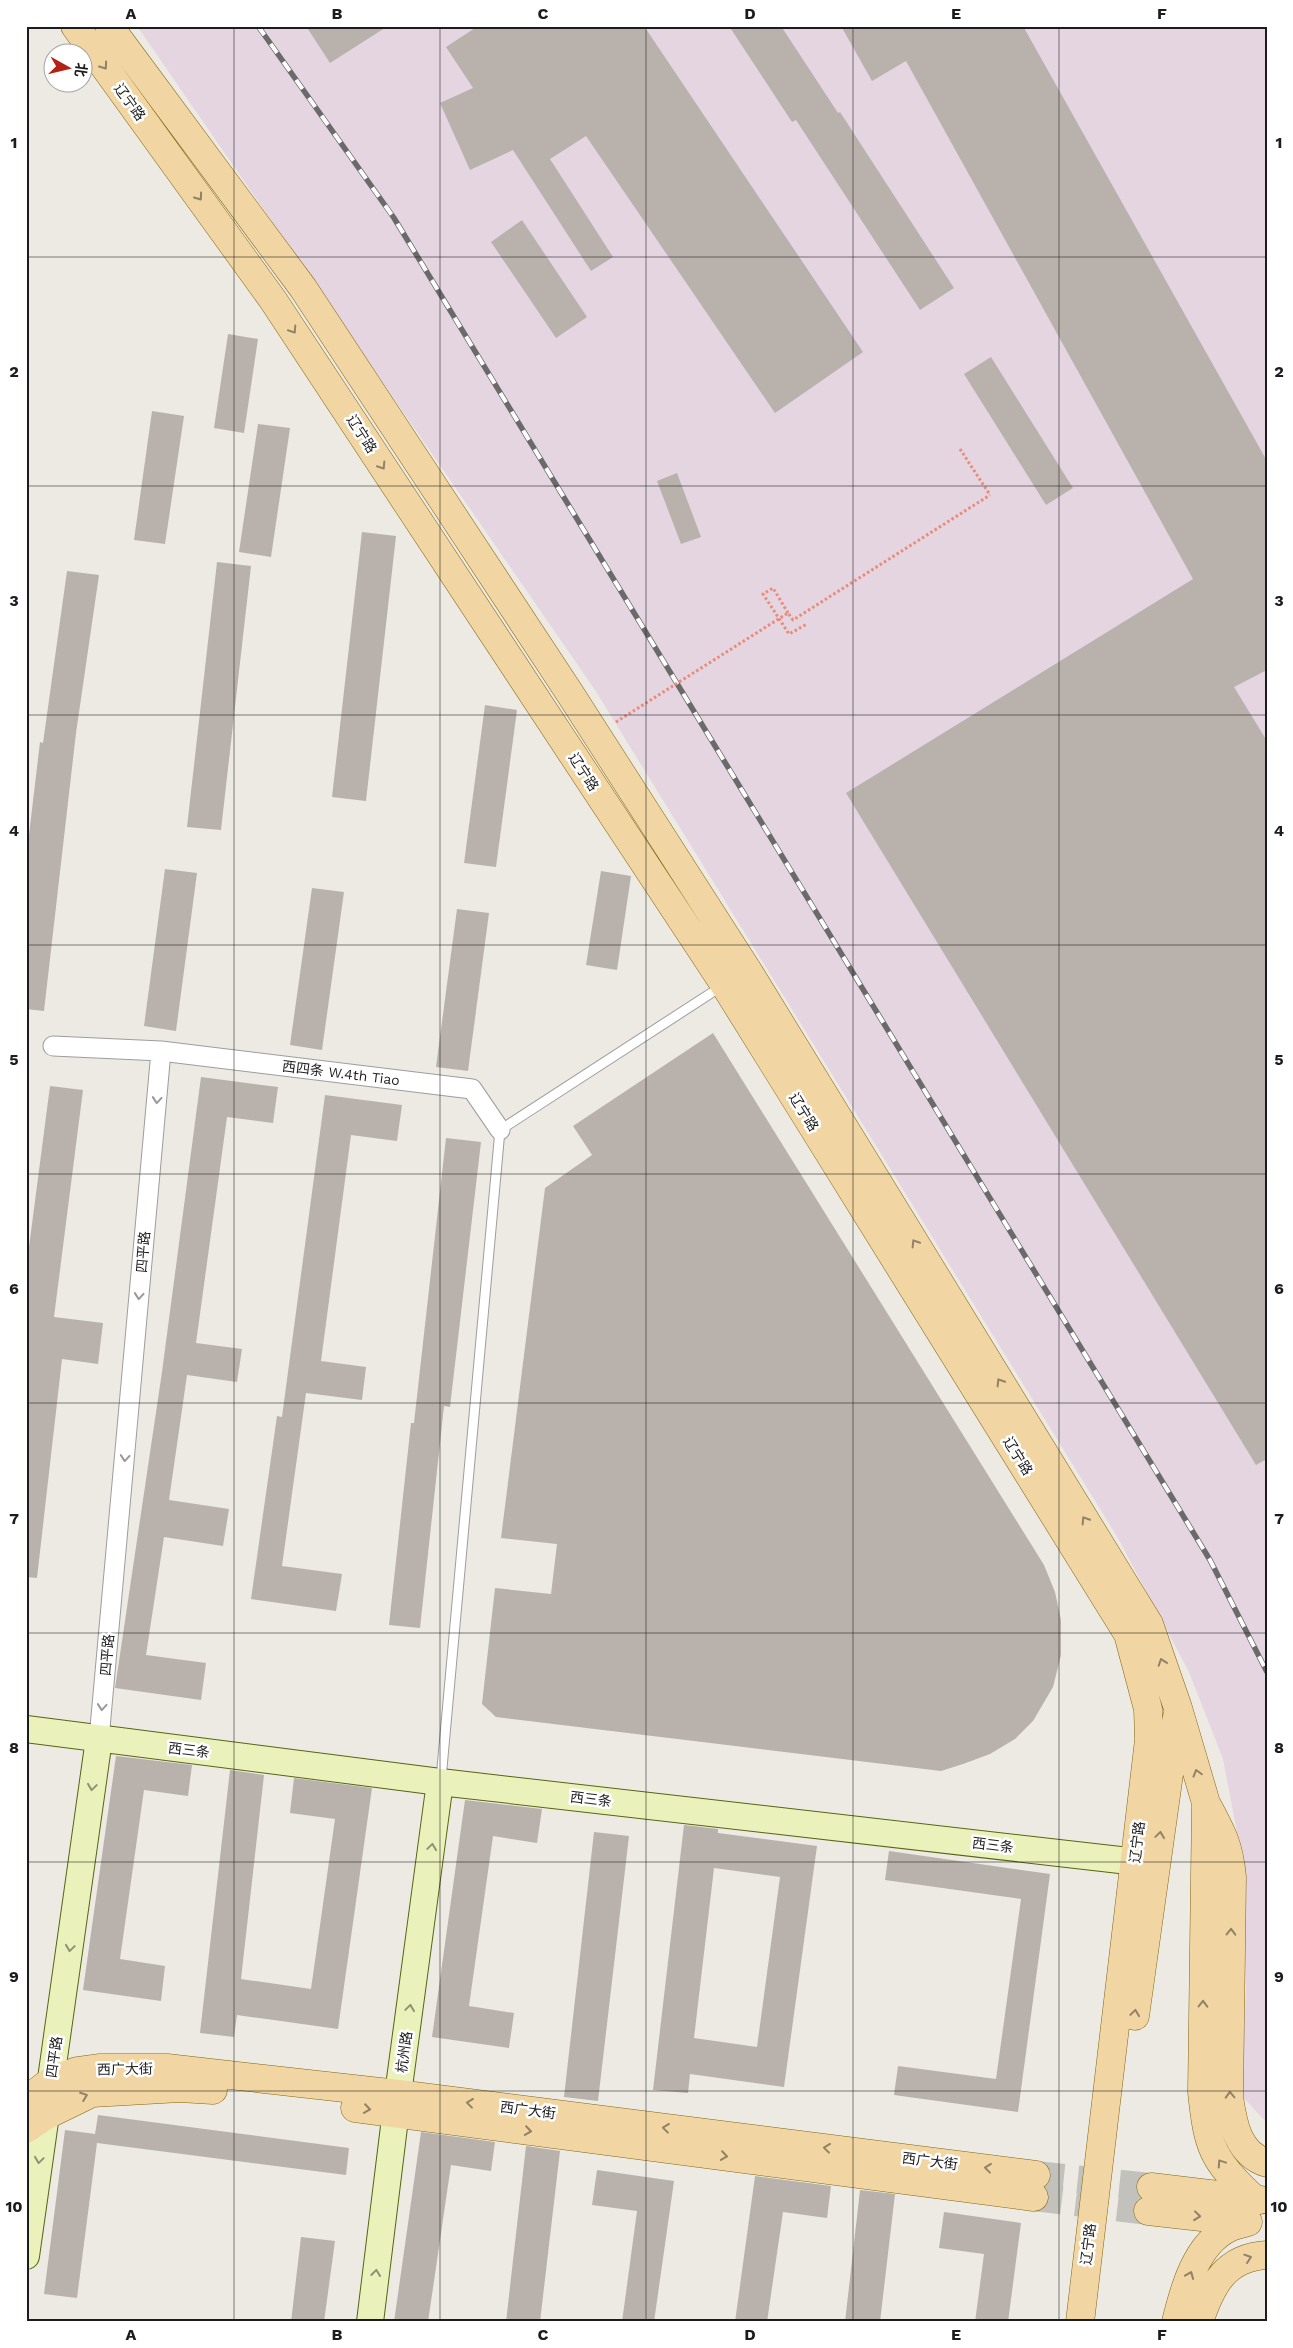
<svg xmlns="http://www.w3.org/2000/svg" width="1293" height="2348" viewBox="0 0 1293 2348" font-family="'Work Sans','Noto Sans SC',sans-serif">
	<style>
		.industrial { fill: #e4d5e1 }
		.building { fill: #b9b2ac; fill-rule: evenodd }
		.lines { fill: none; stroke-linecap: round; stroke-linejoin: round }
		.primary-tunnel { stroke: #c2c1bb; stroke-width: 28; stroke-dasharray: 28 14; stroke-linecap: butt }
		.lane-casing { stroke: #9d9d9d; stroke-width: 11 }
		.street-casing { stroke: #9d9d9d; stroke-width: 21 }
		.secondary-casing { stroke: #566511; stroke-width: 28 }
		.primary-casing { stroke: #836610; stroke-width: 29 }
		.path { stroke: #e98b77; stroke-width: 3; stroke-dasharray: 2.5 2.5; stroke-linecap: butt }
		.lane { stroke: #fff; stroke-width: 9 }
		.street { stroke: #fff; stroke-width: 19 }
		.secondary { stroke: #ebf1bb; stroke-width: 26 }
		.primary { stroke: #f1d5a3; stroke-width: 28 }
		.rail-casing { stroke: #6a6a6a; stroke-width: 5.5 }
		.rail { stroke: #fff; stroke-width: 4; stroke-dasharray: 11; stroke-linecap: butt }
		.path-bridge { stroke: #e98b77; stroke-width: 3; stroke-dasharray: 2.5 2.5; stroke-linecap: butt }
		.oneway { stroke: #918266 }
		.oneway2 { stroke: #999 }
		.oneway3 { stroke: #8e9173 }
		.grid { fill: none; stroke: #1c1c1c; stroke-width: 1; stroke-opacity: 0.55 }
		.labels { text-anchor: middle; dominant-baseline: central; stroke-width: 5; stroke-linejoin: round; paint-order: stroke }
		.street-label { font-size: 14px; fill: #1c1c1c; stroke: #fff }
		.neatline { fill: none; stroke: #1c1c1c; stroke-width: 2 }
		.grid-label { font-size: 16px; text-anchor: middle; font-weight: bold; fill: #1c1c1c }
	</style>
	<rect width="100%" height="100%" fill="#eceae3"/>
	<path class="industrial" d="M137 26H1267V2123L1241 2095 1246 1990 1242 1858 1223 1759 1189 1672 1118 1538 595 690Z"/>
	<path class="building" d="M306 26H388L330 63Z
		M478 26H644L863 352 775 413 586 136 550 159 613 257 591 271 513 150 470 170 440 103 473 88 446 47Z
		M729 26H781L838 113 840 112 954 288 920 310 796 120 792 122Z
		M841 26H1023L1267 461V670L1234 687 1267 741V1459L1256 1465 846 793 1193 579 906 61 872 81Z
		M522 220 587 317 556 338 491 242Z
		M228 334 258 339 244 433 214 428Z
		M991 357 1073 488 1046 505 964 374Z
		M152 411 184 416 165 544 134 540Z
		M258 424 290 428 271 557 239 552Z
		M677 473 701 537 681 544 657 481Z
		M362 532 396 536 366 801 332 797Z
		M217 562 251 566 221 830 187 827Z
		M67 571 99 575 76 733 44 1011 26 1009V860L40 742 43 743Z
		M485 705 517 710 496 867 464 863Z
		M165 869 197 873 176 1031 144 1026Z
		M601 871 631 876 617 970 586 965Z
		M312 888 344 892 322 1050 290 1045Z
		M457 909 489 913 468 1071 436 1067Z
		M713 1033 1044 1565 1055 1592 1061 1620V1655L1053 1687 1033 1721 1015 1739 990 1754 963 1764 941 1771 496 1717 482 1704 495 1588 551 1594 557 1544 501 1538 545 1188 592 1155 573 1126Z
		M201 1077 278 1087 273 1123 227 1117 196 1343 242 1349 237 1382 187 1375 169 1500 229 1509 223 1546 164 1537 146 1655 206 1663 201 1700 115 1688 162 1372Z
		M50 1086 83 1090 54 1317 103 1323 98 1364 62 1359 37 1578 26 1577V1270Z
		M325 1095 402 1105 397 1141 351 1135 321 1361 366 1367 362 1400 306 1393 282 1566 342 1574 336 1611 251 1599 277 1416 282 1417Z
		M446 1138 481 1142 450 1407 444 1406 420 1628 389 1625 411 1423H414Z
		M116 1756 192 1765 188 1796 144 1790 120 1959 165 1966 161 2001 83 1990Z
		M230 1770 264 1775 241 1979 311 1989 335 1819 290 1813 294 1778 372 1788 338 2029 237 2015 234 2037 200 2033Z
		M465 1800 542 1809 537 1843 493 1836 469 2006 514 2013 509 2048 432 2037Z
		M684 1825 718 1829V1833L817 1846 784 2087 690 2074 688 2093 653 2090ZM714 1868 780 1877 757 2047 694 2038Z
		M594 1832 629 1836 598 2101 564 2097Z
		M889 1851 1050 1874 1018 2112 894 2095 898 2066 996 2079 1021 1899 885 1880Z
		M98 2115 349 2148 346 2175 97 2143 77 2298 44 2294 65 2130 95 2134Z
		M421 2132 495 2142 491 2171 451 2165 428 2322H394Z
		M526 2146 560 2151 540 2322H506Z
		M597 2170 674 2181 654 2322H622L637 2211 592 2205Z
		M755 2176 831 2186 827 2218 783 2212 767 2322H735Z
		M860 2190 895 2194 880 2322H845Z
		M944 2212 1021 2223 1008 2322H975L984 2254 939 2248Z
		M301 2237 335 2241 324 2322H291Z"/>
	<g class="lines">
		<path class="primary-tunnel" d="M1036 2175 1151 2187
			M1034 2197 1148 2211"/>
		<defs>
			<path id="lane" d="M441 1779 500 1130 722 986"/>
			<path id="street" d="M53 1046 161 1051 472 1089 500 1130
				M99 1739 161 1051"/>
			<path id="secondary" d="M26 1729 440 1782 1155 1864
				M26 2256 99 1739
				M370 2322 398 2094 440 1782"/>
			<path id="primary" d="M75 26 273 300 724 984 1128 1634 1148 1709 1149 1740 1080 2322
				M109 26 303 288 569 692 748 971 1149 1624 1178 1708 1206 1803 1202 2092C1208 2149 1212 2159 1254 2199
				M1207 1805C1222 1833 1229 1845 1232 1877L1229 2097C1233 2124 1238 2154 1267 2163
				M1135 2016 1177 1717
				M26 2100 50 2082 77 2071 99 2068H167L398 2094 1036 2175
				M355 2108 1034 2197
				M26 2129 45 2116 92 2093 180 2088 213 2090
				M1151 2187 1260 2200
				M1148 2211 1246 2222
				M1176 2322C1184 2289 1196 2244 1229 2228 1234 2225 1242 2224 1248 2222
				M1199 2322C1211 2286 1225 2257 1267 2255"/>
		</defs>
		<use href="#lane" class="lane-casing"/>
		<use href="#street" class="street-casing"/>
		<use href="#secondary" class="secondary-casing"/>
		<use href="#primary" class="primary-casing"/>
		<path class="path" d="M960 449 990 495
			M788 613 773 588 763 594 789 634 807 624"/>
		<use href="#lane" class="lane"/>
		<use href="#street" class="street"/>
		<use href="#secondary" class="secondary"/>
		<use href="#primary" class="primary"/>
		<defs>
			<path id="rail" d="M258 26 394 218 1210 1560 1267 1672"/>
		</defs>
		<use href="#rail" class="rail-casing"/>
		<use href="#rail" class="rail"/>
		<path class="path-bridge" d="M616 722 788 613 793 620 990 495"/>
	</g>
	<defs><path id="oneway-chevron" d="M-2-3.5L2.5 0L-2 3.5" fill="none" stroke-width="1.6" stroke-linecap="round" stroke-linejoin="round" transform="scale(1.25)"/></defs>
	<g class="oneway">
		<use href="#oneway-chevron" transform="translate(104 66) rotate(54)"/>
		<use href="#oneway-chevron" transform="translate(199 197) rotate(54)"/>
		<use href="#oneway-chevron" transform="translate(293 330) rotate(57)"/>
		<use href="#oneway-chevron" transform="translate(382 466) rotate(57)"/>
		<use href="#oneway-chevron" transform="translate(915 1243) rotate(-122)"/>
		<use href="#oneway-chevron" transform="translate(1000 1382) rotate(-122)"/>
		<use href="#oneway-chevron" transform="translate(1085 1520) rotate(-122)"/>
		<use href="#oneway-chevron" transform="translate(1162 1662) rotate(-109)"/>
		<use href="#oneway-chevron" transform="translate(1197 1773) rotate(-106)"/>
		<use href="#oneway-chevron" transform="translate(1160 1835) rotate(-82)"/>
		<use href="#oneway-chevron" transform="translate(1231 1932) rotate(-89)"/>
		<use href="#oneway-chevron" transform="translate(1203 2004) rotate(-89)"/>
		<use href="#oneway-chevron" transform="translate(1135 2013) rotate(-82)"/>
		<use href="#oneway-chevron" transform="translate(1230 2095) rotate(-92)"/>
		<use href="#oneway-chevron" transform="translate(84 2096) rotate(-21)"/>
		<use href="#oneway-chevron" transform="translate(470 2103) rotate(-173)"/>
		<use href="#oneway-chevron" transform="translate(367 2109) rotate(8)"/>
		<use href="#oneway-chevron" transform="translate(666 2128) rotate(-173)"/>
		<use href="#oneway-chevron" transform="translate(528 2131) rotate(8)"/>
		<use href="#oneway-chevron" transform="translate(827 2148) rotate(-173)"/>
		<use href="#oneway-chevron" transform="translate(724 2156) rotate(8)"/>
		<use href="#oneway-chevron" transform="translate(1221 2163) rotate(-124)"/>
		<use href="#oneway-chevron" transform="translate(988 2168) rotate(-173)"/>
		<use href="#oneway-chevron" transform="translate(1197 2216) rotate(6)"/>
		<use href="#oneway-chevron" transform="translate(1248 2258) rotate(-19)"/>
		<use href="#oneway-chevron" transform="translate(1190 2275) rotate(-68)"/>
	</g>
	<g class="oneway2">
		<use href="#oneway-chevron" transform="translate(157 1100) rotate(95)"/>
		<use href="#oneway-chevron" transform="translate(139 1296) rotate(95)"/>
		<use href="#oneway-chevron" transform="translate(125 1458) rotate(95)"/>
		<use href="#oneway-chevron" transform="translate(102 1707) rotate(95)"/>
	</g>
	<g class="oneway3">
		<use href="#oneway-chevron" transform="translate(92 1787) rotate(98)"/>
		<use href="#oneway-chevron" transform="translate(432 1847) rotate(-82)"/>
		<use href="#oneway-chevron" transform="translate(70 1948) rotate(98)"/>
		<use href="#oneway-chevron" transform="translate(410 2008) rotate(-82)"/>
		<use href="#oneway-chevron" transform="translate(39 2160) rotate(98)"/>
		<use href="#oneway-chevron" transform="translate(376 2273) rotate(-83)"/>
	</g>
	<path class="grid" d="M234 26V2322M440 26V2322M646 26V2322M853 26V2322M1059 26V2322M26 257H1267M26 486H1267M26 715H1267M26 945H1267M26 1174H1267M26 1403H1267M26 1633H1267M26 1862H1267M26 2091H1267"/>
	<g class="labels">
		<g class="street-label">
			<text transform="translate(130 102) rotate(54)">辽宁路</text>
			<text transform="translate(362 434) rotate(57)">辽宁路</text>
			<text transform="translate(584 772) rotate(57)">辽宁路</text>
			<text transform="translate(341 1073) rotate(7)">西四条 W.4th Tiao</text>
			<text transform="translate(804 1112) rotate(58)">辽宁路</text>
			<text transform="translate(143 1252) rotate(-85)">四平路</text>
			<text transform="translate(1018 1456) rotate(58)">辽宁路</text>
			<text transform="translate(107 1655) rotate(-85)">四平路</text>
			<text transform="translate(189 1750) rotate(7)">西三条</text>
			<text transform="translate(591 1799) rotate(7)">西三条</text>
			<text transform="translate(1137 1842) rotate(-83)">辽宁路</text>
			<text transform="translate(993 1845) rotate(7)">西三条</text>
			<text transform="translate(404 2052) rotate(-82)">杭州路</text>
			<text transform="translate(54 2057) rotate(-82)">四平路</text>
			<text transform="translate(125 2069) rotate(-1)">西广大街</text>
			<text transform="translate(528 2110) rotate(7)">西广大街</text>
			<text transform="translate(930 2161) rotate(7)">西广大街</text>
			<text transform="translate(1088 2244) rotate(-83)">辽宁路</text>
		</g>
	</g>
	<rect width="1293" height="2348" fill="none" stroke="#ffffff" stroke-width="55"/>
	<g transform="translate(68 68) rotate(98)"><circle r="24" fill="#ffffff" stroke="#a4a4a4"/>
	<path d="M0-4L9 19L0 12L-9 19Z" fill="#b22216"/>
	<text y="-8" font-size="14" font-weight="bold" text-anchor="middle" fill="#1c1c1c">北</text>
	</g>
	<rect x="28" y="28" width="1238" height="2292" class="neatline"/>
	<g class="grid-label">
		<text x="131" y="19">A</text>
		<text x="337" y="19">B</text>
		<text x="543" y="19">C</text>
		<text x="750" y="19">D</text>
		<text x="956" y="19">E</text>
		<text x="1162" y="19">F</text>
		<text x="14" y="148">1</text>
		<text x="1279" y="148">1</text>
		<text x="14" y="377">2</text>
		<text x="1279" y="377">2</text>
		<text x="14" y="606">3</text>
		<text x="1279" y="606">3</text>
		<text x="14" y="836">4</text>
		<text x="1279" y="836">4</text>
		<text x="14" y="1065">5</text>
		<text x="1279" y="1065">5</text>
		<text x="14" y="1294">6</text>
		<text x="1279" y="1294">6</text>
		<text x="14" y="1524">7</text>
		<text x="1279" y="1524">7</text>
		<text x="14" y="1753">8</text>
		<text x="1279" y="1753">8</text>
		<text x="14" y="1982">9</text>
		<text x="1279" y="1982">9</text>
		<text x="14" y="2212">10</text>
		<text x="1279" y="2212">10</text>
		<text x="131" y="2340">A</text>
		<text x="337" y="2340">B</text>
		<text x="543" y="2340">C</text>
		<text x="750" y="2340">D</text>
		<text x="956" y="2340">E</text>
		<text x="1162" y="2340">F</text>
	</g>
</svg>
